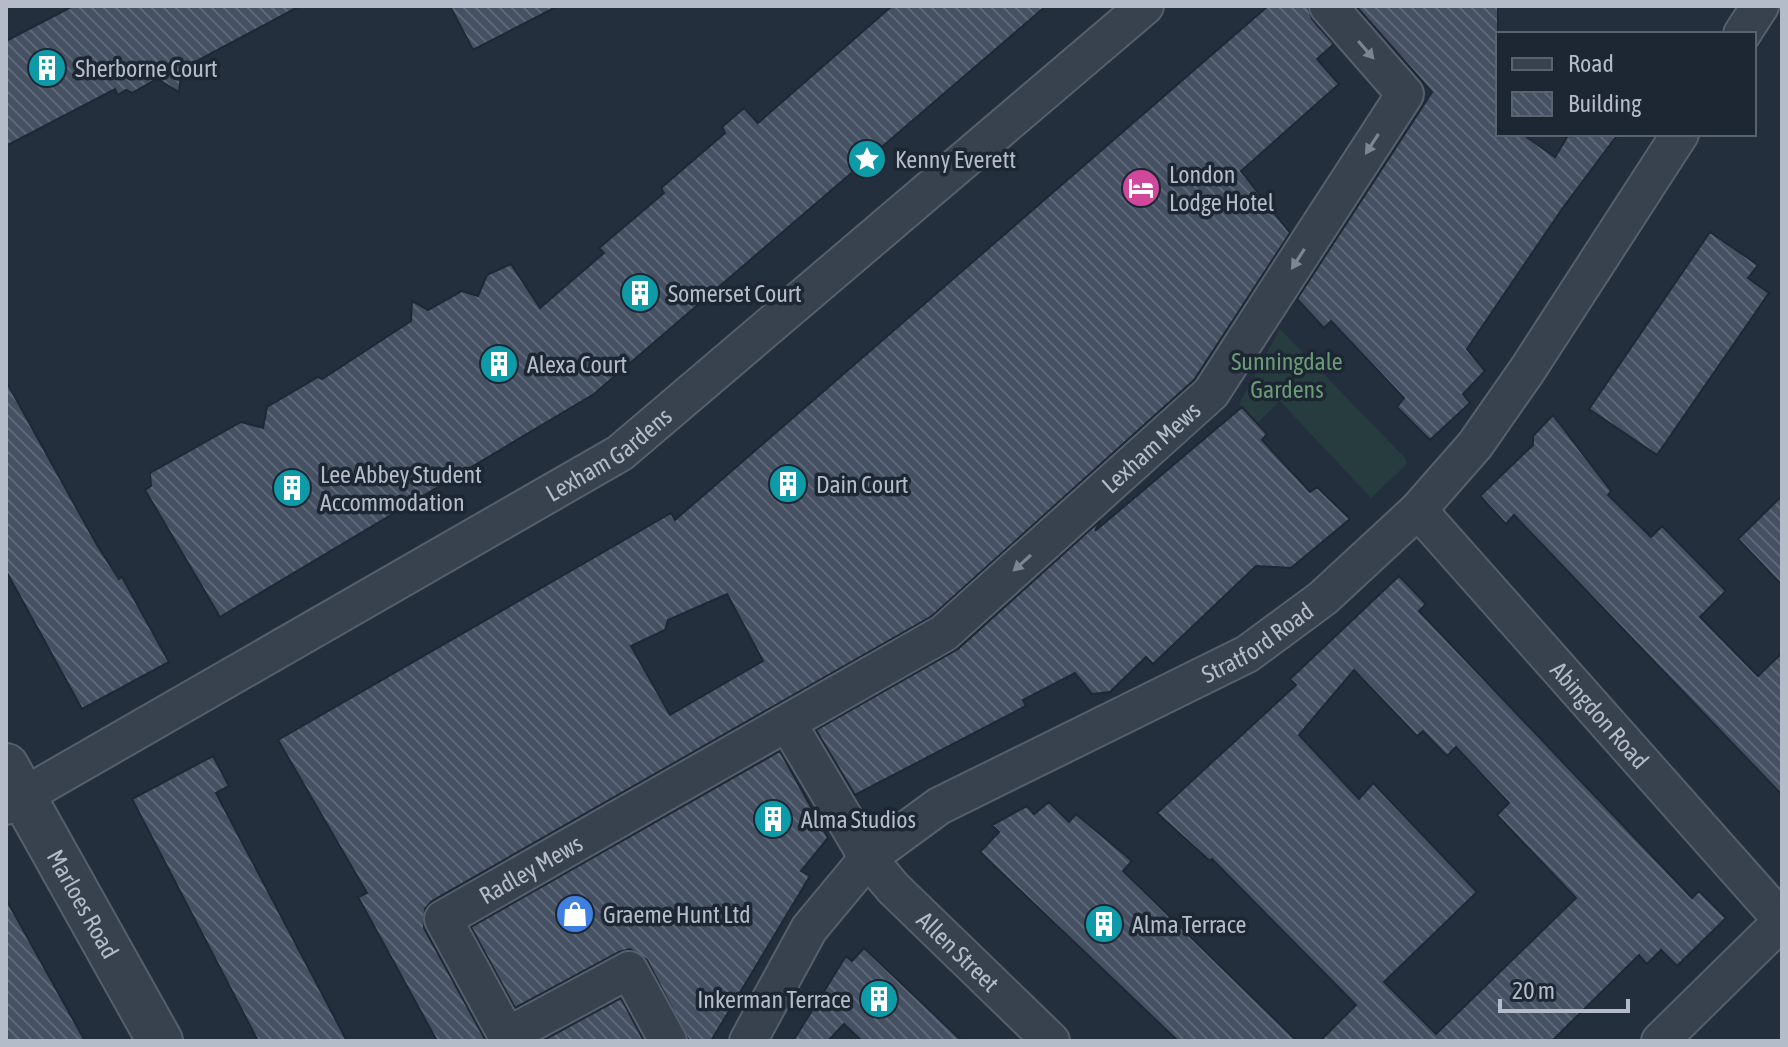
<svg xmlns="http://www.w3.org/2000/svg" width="1788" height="1047" viewBox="0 0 1788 1047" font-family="'Asap Condensed',sans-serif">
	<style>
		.garden { fill: #263c3f }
		.building { fill: url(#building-back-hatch); stroke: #1f2835; stroke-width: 2; fill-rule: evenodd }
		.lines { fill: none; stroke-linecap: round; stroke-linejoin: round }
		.minor-casing { stroke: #565f6c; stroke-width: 40 }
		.tertiary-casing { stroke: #565f6c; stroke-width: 48 }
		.minor { stroke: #38414e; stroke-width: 36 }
		.tertiary { stroke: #38414e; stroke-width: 44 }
		.oneway { fill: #7c8592 }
		.labels { text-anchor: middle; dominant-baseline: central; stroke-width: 7; stroke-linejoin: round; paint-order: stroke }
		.poi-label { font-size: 24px; fill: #b4bcc9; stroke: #1d2633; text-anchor: start }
		.park-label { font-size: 24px; fill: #6b9a76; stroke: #1d2633 }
		.street-label { font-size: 24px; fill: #b4bcc9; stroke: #1d2633 }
	</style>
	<defs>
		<pattern id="building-back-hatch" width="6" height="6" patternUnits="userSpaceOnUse" patternTransform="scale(2)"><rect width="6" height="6" fill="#455162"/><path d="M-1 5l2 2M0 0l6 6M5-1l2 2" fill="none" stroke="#5d6877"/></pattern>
	</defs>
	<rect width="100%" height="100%" fill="#242f3e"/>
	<path class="garden" d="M1280 329 1405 458 1407 464 1371 498 1280 401 1257 423 1239 404Z"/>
	<path class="building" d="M73 6H300L182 69 179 92 157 79 132 93 126 90 118 95 115 89 6 146V41Z
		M450 6H558L473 50Z
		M892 6H1046L594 394 220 617 145 490 151 486 150 473 241 422 263 428 267 407 318 377 322 379 411 321 412 301 428 310 462 291 478 296 487 275 511 264 540 308 604 253 599 248 664 193 661 188 725 133 722 127 744 108 758 123Z
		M1268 6H1308L1312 19 1334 44 1317 59 1339 84 1241 171 1290 233 1194 380 932 616 432 901 425 909 424 928 486 1041H437L358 897 367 893 278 740 671 513 675 520ZM727 594 763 661 670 715 631 646 665 630 668 620Z
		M1356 6H1498V134H1522L1555 157 1569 134H1618L1562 209 1467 349 1485 371 1463 394 1470 403 1430 440 1397 407 1404 398 1331 321 1324 328 1297 299 1432 92Z
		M1710 232 1758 265 1748 278 1769 293 1657 455 1589 409Z
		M6 381 97 545 119 579 122 577 169 662 82 709 6 571Z
		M1242 407 1267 434 1262 440 1310 492 1317 487 1350 519 1291 568 1256 566 1153 664 1146 657 1110 692 1092 694 1075 673 1023 700 1026 706 855 795 816 730 958 649 1101 520 1095 531Z
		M1553 415 1611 491 1608 495 1651 537 1662 526 1726 591 1700 617 1758 676 1782 653V795L1514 515 1506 524 1480 496 1533 445V436Z
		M1782 496V585L1738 539Z
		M1399 576 1426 604 1419 611 1692 898 1699 891 1726 918 1677 966 1661 950 1647 964 1639 955 1552 1041H1320L1356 1005 1212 859 1210 861 1157 813 1296 685 1290 679ZM1354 670 1417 736 1423 731 1447 756 1456 747 1509 803 1497 815 1576 898 1436 1034 1384 982 1477 892 1373 783 1359 799 1299 735Z
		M780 751 828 838 801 871 810 876 711 1041H689L647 960 630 949 619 952 515 1008 471 927Z
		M213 756 229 786 216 793 347 1041H258L132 799Z
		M1049 802 1069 822 1076 814 1132 861 1123 871 1297 1041H1178L980 852 999 832 992 825 1027 806 1034 814Z
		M6 899 85 1041H6Z
		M864 948 962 1041H862L844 1024 828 1041H793L846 956 852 961Z
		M621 998 644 1041H542Z"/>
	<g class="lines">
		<defs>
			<g id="minor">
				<path d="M1742 34 1760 6"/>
				<path id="s1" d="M1418 510 1782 920"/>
				<path id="s2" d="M788 724 868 858 893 888 1051 1041"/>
				<path id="s3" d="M6 806 620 453 1145 6"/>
				<path id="s4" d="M668 1041 629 970 507 1036 443 919 944 633 1211 393 1405 94 1328 6"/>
				<path id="s5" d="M748 1041 809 929 868 858 939 806 1247 654 1323 598 1418 510 1475 445 1528 369 1680 134"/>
				<path d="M1660 1041 1782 921"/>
			</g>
			<g id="tertiary">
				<path id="s6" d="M6 766 160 1041"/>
			</g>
		</defs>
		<use href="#minor" class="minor-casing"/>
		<use href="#tertiary" class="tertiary-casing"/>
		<use href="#minor" class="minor"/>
		<use href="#tertiary" class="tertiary"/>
	</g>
	<defs><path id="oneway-solid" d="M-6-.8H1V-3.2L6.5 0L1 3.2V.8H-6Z" transform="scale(2)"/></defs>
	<g class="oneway">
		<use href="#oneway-solid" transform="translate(1366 50) rotate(49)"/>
		<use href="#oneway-solid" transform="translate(1372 144) rotate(123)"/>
		<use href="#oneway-solid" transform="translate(1298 259) rotate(123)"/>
		<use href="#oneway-solid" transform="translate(1022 563) rotate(138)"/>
	</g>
	<defs>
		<symbol id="building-disc" viewBox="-11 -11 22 22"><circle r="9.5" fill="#0f9aa8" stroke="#1d2633"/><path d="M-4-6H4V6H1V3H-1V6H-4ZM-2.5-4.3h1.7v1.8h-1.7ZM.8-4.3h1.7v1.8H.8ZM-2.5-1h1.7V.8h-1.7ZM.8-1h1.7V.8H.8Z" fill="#fff"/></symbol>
		<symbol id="sight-disc" viewBox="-11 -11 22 22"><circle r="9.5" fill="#0f9aa8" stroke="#1d2633"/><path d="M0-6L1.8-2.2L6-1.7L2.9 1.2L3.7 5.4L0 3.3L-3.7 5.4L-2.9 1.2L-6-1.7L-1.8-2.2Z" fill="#fff"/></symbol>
		<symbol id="hotel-disc" viewBox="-11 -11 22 22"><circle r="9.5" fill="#d1479c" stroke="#1d2633"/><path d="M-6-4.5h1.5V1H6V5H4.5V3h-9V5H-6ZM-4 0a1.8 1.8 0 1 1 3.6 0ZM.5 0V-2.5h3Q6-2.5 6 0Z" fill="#fff"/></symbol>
		<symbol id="shop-disc" viewBox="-11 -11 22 22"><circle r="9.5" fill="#3f7fe0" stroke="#1d2633"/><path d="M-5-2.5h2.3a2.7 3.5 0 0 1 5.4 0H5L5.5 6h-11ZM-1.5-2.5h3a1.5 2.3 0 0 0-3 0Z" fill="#fff"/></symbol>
	</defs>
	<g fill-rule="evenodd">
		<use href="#building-disc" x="25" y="46" width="44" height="44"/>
		<use href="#sight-disc" x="845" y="137" width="44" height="44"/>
		<use href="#hotel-disc" x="1119" y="166" width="44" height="44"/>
		<use href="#building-disc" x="618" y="271" width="44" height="44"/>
		<use href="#building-disc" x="477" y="342" width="44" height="44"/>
		<use href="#building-disc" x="766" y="462" width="44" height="44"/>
		<use href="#building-disc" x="270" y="466" width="44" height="44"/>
		<use href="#building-disc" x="751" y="797" width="44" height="44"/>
		<use href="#shop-disc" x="553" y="892" width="44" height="44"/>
		<use href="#building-disc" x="1082" y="902" width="44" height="44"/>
		<use href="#building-disc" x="857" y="977" width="44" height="44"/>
	</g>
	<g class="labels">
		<g class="poi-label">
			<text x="75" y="68">Sherborne Court</text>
			<text x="895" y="159">Kenny Everett</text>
			<text x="1169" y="174">London<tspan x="1169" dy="28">Lodge Hotel</tspan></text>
			<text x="668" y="293">Somerset Court</text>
			<text x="527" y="364">Alexa Court</text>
			<text x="320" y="474">Lee Abbey Student<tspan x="320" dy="28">Accommodation</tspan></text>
			<text x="816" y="484">Dain Court</text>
			<text x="801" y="819">Alma Studios</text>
			<text x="603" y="914">Graeme Hunt Ltd</text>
			<text x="1132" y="924">Alma Terrace</text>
			<text x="851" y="999" text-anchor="end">Inkerman Terrace</text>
		</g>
		<g class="park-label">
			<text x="1287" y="361">Sunningdale<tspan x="1287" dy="28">Gardens</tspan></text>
		</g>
		<g class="street-label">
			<text stroke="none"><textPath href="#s4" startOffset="1208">Lexham Mews</textPath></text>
			<text stroke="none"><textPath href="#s3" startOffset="698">Lexham Gardens</textPath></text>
			<text stroke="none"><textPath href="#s5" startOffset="666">Stratford Road</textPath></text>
			<text stroke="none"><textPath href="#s1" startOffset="274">Abingdon Road</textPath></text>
			<text stroke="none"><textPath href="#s4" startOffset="454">Radley Mews</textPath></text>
			<text stroke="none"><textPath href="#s6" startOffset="158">Marloes Road</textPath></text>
			<text stroke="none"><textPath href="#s2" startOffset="286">Allen Street</textPath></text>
		</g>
	</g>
	<rect width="1788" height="1047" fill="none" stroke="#b4bcc9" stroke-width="16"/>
	<rect x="1496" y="32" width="260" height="104" fill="#1d2633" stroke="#59626f" stroke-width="2"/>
	<rect x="1512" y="58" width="40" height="12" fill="#38414e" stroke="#59626f" stroke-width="2"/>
	<text x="1568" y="72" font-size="24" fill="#b4bcc9">Road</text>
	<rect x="1512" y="92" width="40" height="24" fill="url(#building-back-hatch)" stroke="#59626f" stroke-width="2"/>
	<text x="1568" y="112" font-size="24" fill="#b4bcc9">Building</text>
	<path d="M1500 999v12h128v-12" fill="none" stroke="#b4bcc9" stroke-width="4"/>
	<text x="1512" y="999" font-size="24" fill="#b4bcc9" stroke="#1d2633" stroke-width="6" paint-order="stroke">20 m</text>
</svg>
